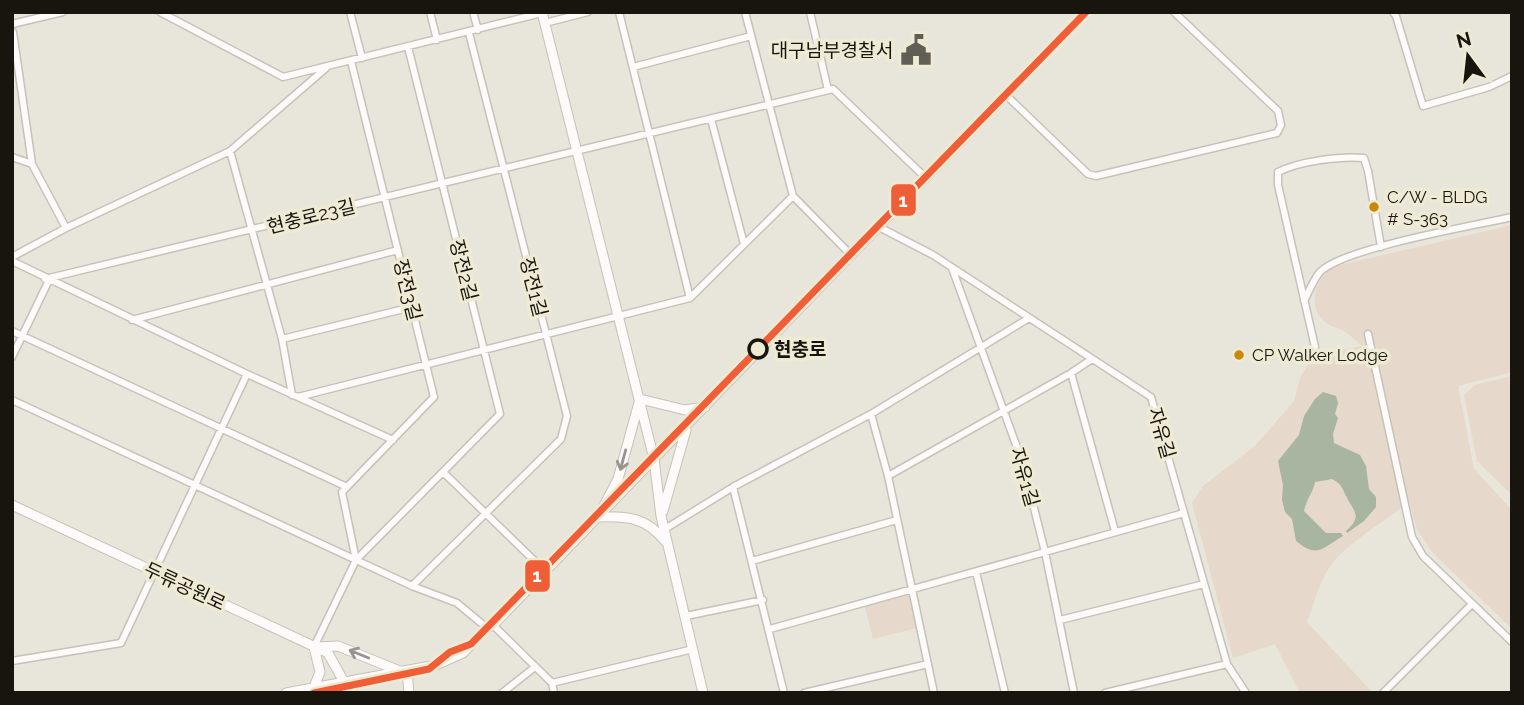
<svg xmlns="http://www.w3.org/2000/svg" width="1524" height="705" viewBox="0 0 1524 705" font-family="Raleway,'Noto Sans KR',sans-serif">
	<style>
		.green { fill: #e6d8ca }
		.water { fill: #a8b5a0 }
		.lines { fill: none; stroke-linecap: round; stroke-linejoin: round }
		.minor-casing { stroke: #c4c2ba; stroke-width: 9 }
		.secondary-casing { stroke: #c4c2ba; stroke-width: 11 }
		.minor { stroke: #fcfbf9; stroke-width: 6 }
		.secondary { stroke: #fcfbf9; stroke-width: 9 }
		.metro-1-casing { stroke: #eeead4; stroke-width: 12 }
		.metro-1 { stroke: #ef5e37; stroke-width: 7 }
		.oneway { stroke: #95948f }
		.bus-dot { fill: #ca8903; stroke: #eeead4; stroke-width: 2.5 }
		.stop-dot { fill: #eeead4; stroke: #17150e; stroke-width: 3.5 }
		.labels { text-anchor: middle; dominant-baseline: central; stroke-width: 7; stroke-linejoin: round; paint-order: stroke }
		.bus-label { font-size: 17px; fill: #17150e; stroke: #eeead4; text-anchor: start }
		.poi-label { font-size: 19px; fill: #17150e; stroke: #eeead4; text-anchor: end }
		.street-label { font-size: 19px; fill: #17150e; stroke: #eeead4 }
		.stop-label { font-size: 19px; font-weight: bold; fill: #17150e; stroke: #eeead4; text-anchor: start }
		.line-badge { stroke: #eeead4; stroke-width: 2.5 }
		.badge-label { font-size: 19px; text-anchor: middle; font-weight: bold; fill: #fff }
	</style>
	<rect width="100%" height="100%" fill="#e8e6da"/>
	<path class="green" d="M1512 225V372L1458 386 1474 469 1512 510V629L1432 552 1417 529 1409 502C1383 523 1352 539 1331 565 1321 577 1313 606 1307 622L1373 693H1300L1275 644 1233 658 1192 503 1203 486 1255 446 1294 401 1300 378 1313 356 1362 346C1356 341 1350 335 1344 331 1337 327 1330 327 1324 321 1306 304 1316 280 1332 267Z
		M1512 376V495L1477 461 1464 395 1475 385Z
		M913 590 917 628 873 639 864 603Z"/>
	<path class="water" d="M1323 392 1336 396 1338 403 1335 414 1338 418 1333 434 1334 443 1360 455 1366 466 1369 489 1376 497V507L1364 521 1347 533 1346 531C1363 516 1354 512 1346 496 1342 487 1341 484 1332 479L1315 482C1313 493 1306 500 1304 511L1326 533H1341L1343 536C1322 548 1318 559 1296 541L1292 519 1285 512 1282 500 1283 485 1278 461 1299 435 1304 416 1315 399Z"/>
	<g class="lines">
		<defs>
			<path id="minor" d="M160 12 283 77 542 13
				M350 12 362 58
				M430 12 437 40
				M473 12 478 30
				M619 12 690 298
				M745 12 793 196 851 255
				M810 12 828 90
				M1393 12 1396 16 1423 106 1489 87 1512 76
				M545 23 588 12
				M12 24 63 12
				M13 32 32 164 66 228
				M351 61 434 397 342 492 356 560
				M633 67 751 36
				M1006 95 1088 174 1096 176 1277 133 1281 125 1278 111 1174 12
				M711 119 744 244
				M230 151 282 339 292 395
				M12 157 32 164
				M879 227 933 255 1151 397 1227 664 1246 693
				M12 257 66 228 230 151 326 68
				M12 261 247 374 393 440
				M952 268 1023 464 1045 552 1074 693
				M45 279 833 89 926 178
				M1304 301C1309 292 1313 280 1320 272 1343 248 1473 226 1512 217
				M132 320 398 250
				M12 331 347 487
				M1368 334 1412 537 1423 556 1512 642
				M282 339 412 307
				M1315 347 1278 185V172C1300 161 1340 156 1364 158L1368 171 1381 247
				M12 357 49 280
				M1071 373 1115 531
				M298 397 690 298 793 196
				M12 400 412 586 457 603 487 628
				M871 414 888 476 934 693
				M443 472 545 571
				M888 476 1071 373 1092 359
				M733 487 784 693
				M665 529 733 487 871 414 1029 318
				M752 561 897 520
				M976 572 1005 693
				M412 586 561 439 567 416 469 33
				M686 616 763 600
				M1060 620 1204 584
				M493 625 552 683 554 693
				M770 629 1184 513
				M314 647 356 560 500 414 408 47
				M12 661 121 643 247 374
				M552 683 693 649
				M502 693 535 667
				M804 693 928 664
				M1105 693 1227 664
				M1383 693 1472 604"/>
			<path id="secondary" d="M542 12 654 459 661 516 703 693
				M12 505 328 653 344 682
				M663 511 686 430
				M665 541C646 517 627 516 598 517L618 479 640 399 685 410 705 407
				M314 647 320 672 314 687
				M316 647 338 646 402 672
				M407 671 409 693
				M286 693 436 665 463 653 487 628 493 625 1086 12"/>
		</defs>
		<use href="#minor" class="minor-casing"/>
		<use href="#secondary" class="secondary-casing"/>
		<use href="#minor" class="minor"/>
		<use href="#secondary" class="secondary"/>
		<defs>
			<path id="metro-1" d="M314 693 429 669 450 652 471 644 1086 12"/>
		</defs>
		<use href="#metro-1" class="metro-1-casing"/>
		<use href="#metro-1" class="metro-1"/>
	</g>
	<defs><path id="oneway-shaft" d="M-6 0H5M1.5-3L5.5 0L1.5 3" fill="none" stroke-width="1.6" stroke-linecap="round" stroke-linejoin="round" transform="scale(1.75)"/></defs>
	<g class="oneway">
		<use href="#oneway-shaft" transform="translate(623 460) rotate(105)"/>
		<use href="#oneway-shaft" transform="translate(359 654) rotate(-158)"/>
	</g>
	<defs>
		<symbol id="civic-bare" viewBox="-9 -9 18 18"><path d="M-.6-6.5H3V-4.5H.6V-3L4-1V1h2V6H-6V1h2V-1L-.6-3ZM-1.2 2.5V6h2.4V2.5Z" fill="#605e55" stroke="#eeead4" stroke-width="2.5" paint-order="stroke"/></symbol>
	</defs>
	<g fill-rule="evenodd">
		<use href="#civic-bare" x="894" y="28" width="44" height="44"/>
	</g>
	<g class="bus-dot">
		<circle cx="1374" cy="207" r="6"/>
		<circle cx="1239" cy="355" r="6"/>
	</g>
	<circle class="stop-dot" cx="758" cy="349" r="9"/>
	<g class="labels">
		<g class="bus-label">
			<text x="1387" y="197">C/W - BLDG<tspan x="1387" dy="22"># S-363</tspan></text>
			<text x="1252" y="355">CP Walker Lodge</text>
		</g>
		<g class="poi-label">
			<text x="893" y="50">대구남부경찰서</text>
		</g>
		<g class="street-label">
			<text transform="translate(311 216) rotate(-14)">현충로23길</text>
			<text transform="translate(464 270) rotate(76)">장전2길</text>
			<text transform="translate(534 287) rotate(76)">장전1길</text>
			<text transform="translate(408 290) rotate(76)">장전3길</text>
			<text transform="translate(1162 433) rotate(74)">자유길</text>
			<text transform="translate(1025 477) rotate(74)">자유1길</text>
			<text transform="translate(185 586) rotate(25)">두류공원로</text>
		</g>
		<g class="stop-label">
			<text x="774" y="349">현충로</text>
		</g>
	</g>
	<g class="line-badge">
		<rect x="890" y="183" width="27" height="34" rx="7" fill="#ef5e37"/>
		<rect x="524" y="559" width="27" height="34" rx="7" fill="#ef5e37"/>
	</g>
	<g class="badge-label">
		<text x="903" y="207">1</text>
		<text x="537" y="582">1</text>
	</g>
	<rect width="1524" height="705" fill="none" stroke="#17150e" stroke-width="28"/>
	<g transform="translate(1468 56) rotate(345)" stroke="#eeead4" stroke-width="5" paint-order="stroke">
	<path d="M0-5L12 26L0 18L-12 26Z" fill="#17150e"/>
	<text y="-10" font-size="19" font-weight="bold" text-anchor="middle" fill="#17150e">N</text>
	</g>
</svg>
